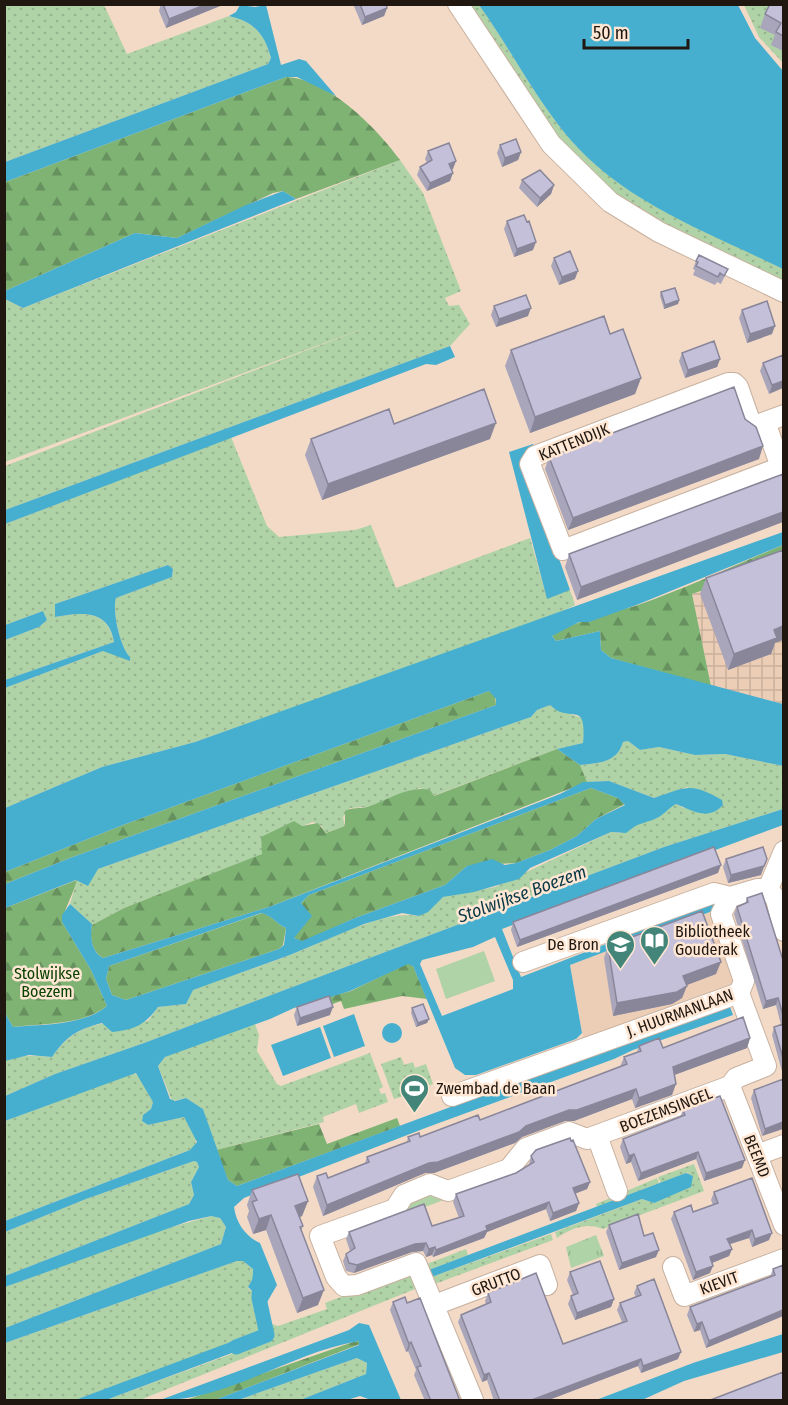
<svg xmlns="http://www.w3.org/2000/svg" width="788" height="1405" viewBox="0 0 788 1405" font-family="'Fira Sans Condensed',sans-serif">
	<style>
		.built { fill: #ecceb6 }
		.industrial { fill: url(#industrial-grid) }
		.grass { fill: url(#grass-dots) }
		.forest { fill: url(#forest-firs) }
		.park { fill: url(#park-tufts) }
		.pitch { fill: #afd3a7 }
		.water { fill: #46afd0; fill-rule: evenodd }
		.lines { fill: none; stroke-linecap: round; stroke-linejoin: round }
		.canal { stroke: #46afd0; stroke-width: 15 }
		.minor-casing { stroke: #c8b19f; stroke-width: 22 }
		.minor { stroke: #fff; stroke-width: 20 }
		.wall { fill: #a9a5bb }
		.shaded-wall { fill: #898699 }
		.building { fill: #c4c0da; stroke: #898699; stroke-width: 1.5 }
		.labels { text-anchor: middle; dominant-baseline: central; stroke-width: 5; stroke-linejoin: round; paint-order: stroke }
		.street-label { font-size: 16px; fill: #1f1710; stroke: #ffe7d4 }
		.poi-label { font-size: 16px; fill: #1f1710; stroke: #ffe7d4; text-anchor: start }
		.park-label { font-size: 16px; fill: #094100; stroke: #ffe7d4 }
		.water-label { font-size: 18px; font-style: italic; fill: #083846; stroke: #ffe7d4 }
	</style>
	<defs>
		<pattern id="industrial-grid" width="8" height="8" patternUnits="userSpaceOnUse" patternTransform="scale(1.5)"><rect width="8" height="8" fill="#ecceb6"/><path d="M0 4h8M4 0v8" fill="none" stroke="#cab09b"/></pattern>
		<pattern id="grass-dots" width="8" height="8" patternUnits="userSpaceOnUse" patternTransform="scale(1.5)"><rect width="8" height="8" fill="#afd3a7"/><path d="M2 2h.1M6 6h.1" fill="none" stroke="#96b48f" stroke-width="1.8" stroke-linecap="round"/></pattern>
		<pattern id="forest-firs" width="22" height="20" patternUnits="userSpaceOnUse" patternTransform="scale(1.5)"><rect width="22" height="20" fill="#7eb374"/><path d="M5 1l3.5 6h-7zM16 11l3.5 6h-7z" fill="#67915e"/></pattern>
		<pattern id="park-tufts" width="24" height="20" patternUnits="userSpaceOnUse" patternTransform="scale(1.5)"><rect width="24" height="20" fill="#afd3a7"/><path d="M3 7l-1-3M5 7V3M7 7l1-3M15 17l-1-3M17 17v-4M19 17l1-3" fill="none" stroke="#96b48f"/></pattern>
	</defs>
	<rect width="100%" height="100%" fill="#f2dac7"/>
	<path class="built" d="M712 911 739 983 584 1043 570 965Z"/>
	<path class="industrial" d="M783 562V704L711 686 692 594Z"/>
	<path class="grass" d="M4 5H104L127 54 229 16C254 22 264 33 271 58L268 64 5 162Z
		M463 5H479C510 48 534 96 568 137 624 203 709 231 783 269V285L628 206 561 145Z
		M744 5H783V63L759 37Z
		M400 160 423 193 461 291 445 298 449 306 459 305 470 324 450 346 5 510V466L373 325 5 462V299L23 308Z
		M231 437 267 526 279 537 355 530 371 525 396 588 530 538 547 598 570 590 575 605 552 617 195 742 102 767 5 808V688L103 651 130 657C120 647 112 611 116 598L172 577 173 569 168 565 55 604V617C81 612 108 609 114 642L5 680V640L39 627 47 620 43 611 5 625V524Z
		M550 705 553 708 582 718 585 723 583 743 557 749 433 796 420 788 367 807 350 808 343 817 345 826 325 833 322 826 313 822 261 841 263 854 124 908 92 925 70 904 77 880 98 869 531 717 537 710Z
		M628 741 640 750 659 747 695 755 725 754 783 766V809L664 847 144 1043 55 1074 5 1096V1061C20 1054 36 1056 52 1057 78 1019 106 1023 148 1021L158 1007 186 1004 192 990C226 977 260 967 293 954 326 941 385 909 419 916L443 897 495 887 611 832 620 833 637 823 659 817 666 809 676 804 684 808 688 787 654 798 609 781 587 782 580 765C599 763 617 763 623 742Z
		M255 1024 259 1035 257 1051 277 1084 281 1086 370 1053 383 1087 379 1089 381 1094 385 1093 388 1102 359 1113 356 1104 323 1117 324 1122 216 1150 203 1109 186 1098 172 1101 158 1066 165 1057 173 1052Z
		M401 1057 404 1065 413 1062 415 1068 426 1064 433 1084 423 1088 427 1098 410 1105 426 1079 418 1074 407 1095 394 1099 381 1064Z
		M133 1073 138 1075 153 1102 151 1109 143 1115 142 1121 148 1125 184 1117 196 1137 195 1148 5 1221V1121Z
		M194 1161 197 1162 199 1167 191 1182 194 1195 189 1204 5 1276V1232L86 1199Z
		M694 1164 704 1191 603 1229C587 1222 571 1228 557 1238L555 1232 642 1199 654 1203 689 1172 661 1183 658 1177Z
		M657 1178 659 1183 597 1207 596 1204Z
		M211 1216 220 1218 226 1227 221 1244 5 1328V1287L151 1233Z
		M551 1234 553 1240 432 1285 429 1278Z
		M466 1249 468 1255 426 1271 424 1265Z
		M237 1261H243L253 1269V1278L248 1288 266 1304 272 1324 278 1326 327 1309 325 1303 404 1273H409L420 1287 140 1400H106L256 1345 253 1335 75 1400H5V1343Z
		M357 1358 367 1363 366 1374 300 1400H238Z"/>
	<path class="forest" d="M286 77C327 78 376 127 400 160L296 199 283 191 273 193 177 238 135 233 5 291V182Z
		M783 545V562L692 594 711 686 611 658 601 650 600 631 556 641 552 636C563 624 619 611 638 605 687 588 735 565 783 545Z
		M489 691 495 695 496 705 70 858 5 884V872L123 825Z
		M557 749 580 765 587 782 269 907 103 958C92 952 89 937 92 925L124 908 262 854 261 837 294 821 302 826 318 823 326 833 345 826V811C352 807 360 809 367 807 388 800 409 785 430 790L434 796Z
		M591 788 618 798 625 804 596 819 577 836 550 850 516 863 467 866 445 885 355 918 302 942 294 938 304 909 301 903 309 895Z
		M77 880C74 892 62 915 62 922L91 970 107 1006C82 1026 43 1023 13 1027L5 1013V908Z
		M262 913C272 915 276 924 286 928L283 945 279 949 126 1000 112 995 106 979 109 966Z
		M408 963 413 966 427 999 402 996 344 1009 341 1001 330 1005 327 997 351 991Z
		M397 1118 400 1126 237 1186 228 1180 216 1150 319 1124 327 1144Z
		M353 1342 359 1341 360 1344 215 1400H186Z"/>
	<path class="park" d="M427 1191 446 1199 407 1214 406 1210 411 1198Z
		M596 1235 604 1256 571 1268 566 1247Z"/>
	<path class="pitch" d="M484 951 495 981 446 999 436 969Z"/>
	<path class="water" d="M240 5 255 7 266 5 281 65 299 59 306 61 336 96 297 77H286L5 182V162L268 64 271 58C264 33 254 22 229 16L236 12Z
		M479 5H738L755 38 783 71V269C708 232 624 203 568 137 534 96 510 48 479 5Z
		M283 191 296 199 23 308 5 299V291L135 233 177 238 246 205Z
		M450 346 455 357 436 365 426 364 5 524V510Z
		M533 444 536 451 524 459 570 590 547 599 509 452Z
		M783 532V545L639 604 589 622H579L552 636 556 641 600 631 601 650 611 658 783 704V766L725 754 695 755 659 747 640 750 628 741 623 742C617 763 599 763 580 765L557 749 583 743C587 698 570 725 550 705L537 710 531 717 98 869 88 886 76 880 5 908V884L70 858 496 705V699L489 691 123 825 5 872V808L102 767 195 742Z
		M168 565 173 569 172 577 116 598C112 611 120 647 130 657V661L103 651 5 688V680L114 642C109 609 81 612 55 617V604Z
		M43 611 47 620 39 627 5 640V625Z
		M609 781 654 798C687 787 690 782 722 800L723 805C708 821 694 811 676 804 668 808 664 815 657 818 641 825 641 821 626 833L611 832 530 868 519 879 474 892 443 897 428 912 419 916 402 913 364 924 290 955 193 990 186 1004 158 1007C145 1025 134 1030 112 1032L102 1023C76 1030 67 1036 52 1057L29 1055 5 1061V1013L13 1027C43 1024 83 1026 107 1006L91 970 62 922V915L70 904 92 924C90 936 91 952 103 958L269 907 560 794 583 782ZM591 788 618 798 625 805 596 819 577 836 550 850 516 863 505 865 492 859 467 866 445 885 355 918 302 941 294 938 312 916 301 903 309 895ZM261 913C272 915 276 924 286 928L284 945 279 949 126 1000 112 995 106 979 109 966Z
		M783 809V825L502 929 521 977 712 903 715 910 570 965 582 1033 576 1039 476 1075H465L455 1068 413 966 408 964 350 991 294 1008 270 1019 165 1057 158 1066 170 1099 175 1101 186 1098 203 1109 228 1180 237 1186 729 1004 733 1015 633 1050 614 1059 428 1127 244 1198 234 1207C236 1223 246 1237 260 1243L277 1285 266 1304 248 1287 253 1278V1269L243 1261H237L5 1343V1328L221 1244 226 1227 220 1218 211 1216 189 1221 5 1287V1276L189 1204 194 1195 191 1182 199 1167 197 1162 194 1161 86 1199 5 1232V1221L190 1150 197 1142 184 1117 148 1125 142 1121 143 1115 151 1109 153 1102 136 1073 5 1121V1096L55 1074 144 1043 664 847ZM495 937 513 980V989L442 1016 420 964 422 960 473 947Z
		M354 1014 365 1046 334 1057 323 1026Z
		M382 1033a10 10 0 1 1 20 0a10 10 0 1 1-20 0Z
		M320 1027 331 1058 283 1076 271 1045Z
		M686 1173 693 1176 691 1187 654 1203 642 1199 429 1278 426 1271Z
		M359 1323 369 1325 401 1400H371L360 1396 347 1400H300L366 1374 367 1363 357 1358 238 1400H215L359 1345V1341C292 1352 227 1401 160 1400L349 1330Z
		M252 1334 256 1344 106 1400H75Z
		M783 1334V1352L684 1381 642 1400H596L693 1363Z"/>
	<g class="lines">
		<path class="canal" d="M236 1347 267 1335 259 1298 260 1277"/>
		<defs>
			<path id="minor" d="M458 4 551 144 610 202 659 232 784 292
				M784 415 752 427 738 387 734 383H728L535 456 530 464 563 550 784 466
				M765 422 781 467
				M784 851 768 889 776 899 784 931
				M730 897 757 889H768
				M523 962 714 893 730 897
				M730 1086 784 1225
				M452 1096 739 993 744 981 721 914 730 897
				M597 1136 617 1191
				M757 1155 784 1145
				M673 1267 684 1296 784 1259
				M432 1306 540 1265 547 1285
				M473 1400 416 1263 357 1285 344 1286 336 1277 320 1236 395 1209 404 1195 430 1184 448 1191 509 1169 526 1148 569 1132 587 1139 730 1086 736 1078 766 1066 739 993"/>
		</defs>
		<use href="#minor" class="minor-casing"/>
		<use href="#minor" class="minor"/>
	</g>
	<path class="wall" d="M161 4H225L166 28 159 11Z
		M353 4H386L387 8 384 16 362 25Z
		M783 4V51L771 45 775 35 760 28 765 14Z
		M500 145 521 152 518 160 502 167 497 153Z
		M428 151 453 169 452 170 450 181 427 191 417 175 420 167 427 163 425 159Z
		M522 180 554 185 551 194 537 207 519 188Z
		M507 221 533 250 514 257 504 229Z
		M554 258 575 279 559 285 551 266Z
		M696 261 728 269 721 284 717 282 715 285 693 275 695 270 693 269Z
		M661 292 679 300 678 304 664 309 660 296Z
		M494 306 528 316 496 327 491 315Z
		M742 310 772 334 747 343 739 318Z
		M610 334 641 378 635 394 530 433 505 366 511 350Z
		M682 353 720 359 717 367 685 378 679 361Z
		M783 355 769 394 760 371 763 363Z
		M745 419 759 459 568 530 545 469 549 457Z
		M394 424 490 439 322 500 305 455 311 439Z
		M783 474 577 600 565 567 569 554Z
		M706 578 775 643 771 654 728 670 700 594Z
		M726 859 761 875 728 883 723 867Z
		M718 873 517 947 511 930 513 922Z
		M747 898 783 960V1075L772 1035 774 1027 781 1025 776 1005 763 1009 734 914 737 907 745 904Z
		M608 946 716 974 687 985 682 998 672 1004 613 1016 604 958Z
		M297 1007 330 1015 297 1026 294 1015Z
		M412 1008 429 1019 427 1023 416 1027 411 1013Z
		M750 1038 747 1048 674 1075 672 1095 635 1108 632 1099 574 1121H565L522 1137 515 1143 434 1173H425L323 1216 313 1187 317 1176 328 1178 365 1163 367 1157 407 1142 408 1137H420L480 1120 620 1067 624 1057 637 1052 639 1046 663 1048Z
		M783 1079 762 1136 751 1098 754 1090Z
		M683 1110 742 1168 704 1181 696 1159 638 1181 631 1162 626 1164 620 1147 623 1139 680 1117Z
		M531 1156 590 1182 587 1189 575 1194 579 1203 576 1211 550 1221 546 1209 487 1232 484 1238 433 1257 432 1255 426 1257 423 1251 412 1252 354 1273 346 1271 343 1261 346 1254 350 1251 346 1239 349 1232 432 1226 459 1218 453 1202 456 1194 516 1173 529 1165Z
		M252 1190 308 1201 302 1216 300 1217 303 1226 301 1231 318 1305 297 1313 266 1230 253 1234 247 1217 249 1211 247 1205Z
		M714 1192 769 1240 752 1247 749 1238 730 1244 732 1249 729 1256 712 1263 710 1273 693 1280 671 1219 674 1212H693L713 1205 711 1200Z
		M609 1225 644 1236 656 1257 619 1270 606 1232Z
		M783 1265V1316L706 1348 700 1330 694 1332 687 1315 690 1307 770 1277 773 1269Z
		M570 1272 614 1299 611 1307 575 1320 568 1304 571 1296 573 1295 567 1280Z
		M637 1286 678 1359 641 1373 638 1366 546 1401H494L487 1380 482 1382 458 1322 461 1315 486 1304 485 1301 488 1293 563 1344 622 1322 617 1310 620 1303 636 1297 634 1293Z
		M393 1302 407 1303 460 1401H425L414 1375 416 1370 408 1351 406 1352 390 1310Z"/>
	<path class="shaded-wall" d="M207 4H225L166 28 169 19Z
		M387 8 384 16 362 25 365 17Z
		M521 152 518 160 502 167 505 158Z
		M456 161 453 169 446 172 449 164Z
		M453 173 450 181 427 191 430 183Z
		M554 185 551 194 537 207 540 198Z
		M536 242 533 250 514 257 517 249Z
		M578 271 575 279 559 285 562 277Z
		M679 300 678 304 664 309 665 305Z
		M531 308 528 316 496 327 499 319Z
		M775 326 772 334 747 343 750 334Z
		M720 359 717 367 685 378 688 370Z
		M641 378 635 394 530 433 535 417Z
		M783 381V388L769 394 772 385Z
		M496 423 490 439 322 500 328 484Z
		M763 446 759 459 568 530 573 518Z
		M783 512V522L577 600 581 587Z
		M783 626V640L775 643 771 654 728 670 734 654 774 630Z
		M767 859 761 875 728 883 731 875Z
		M721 865 718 873 517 947 520 940Z
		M721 962 716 974 679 988 683 976Z
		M687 986 682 998 672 1004 613 1016 617 1003Z
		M778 998 776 1005 763 1009 766 1001Z
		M333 1007 330 1015 297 1026 300 1018Z
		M429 1019 427 1023 416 1027 418 1023Z
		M750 1038 747 1048 669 1077 673 1067Z
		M676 1084 672 1095 635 1108 639 1098Z
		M636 1089 632 1099 574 1121H565L522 1137 515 1143 434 1173H425L323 1216 327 1205 429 1163 569 1110Z
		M783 1122V1129L762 1136 765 1129Z
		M698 1152 696 1159 638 1181 641 1173Z
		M634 1154 631 1162 626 1164 629 1156Z
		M745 1160 742 1168 704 1181 706 1173Z
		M590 1182 587 1189 571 1195 573 1188Z
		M308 1201 302 1216 290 1221 295 1206Z
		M549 1202 546 1209 487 1232 484 1238 433 1257 436 1250 486 1226Z
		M579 1203 576 1211 550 1221 553 1213Z
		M271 1215 266 1230 253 1234 259 1219Z
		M752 1230 749 1238 724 1246 727 1239Z
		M772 1233 769 1240 752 1247 755 1239Z
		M426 1243 423 1251 412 1252 354 1273 357 1265 415 1244Z
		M435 1247 432 1255 426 1257 429 1249Z
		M732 1249 729 1256 707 1265 710 1257Z
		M659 1250 656 1257 619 1270 622 1263Z
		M713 1266 710 1273 693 1280 696 1272Z
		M324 1290 318 1305 297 1313 303 1298Z
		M614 1299 611 1307 575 1320 577 1313Z
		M783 1310V1316L706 1348 709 1341Z
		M702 1322 700 1330 694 1332 697 1324Z
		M411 1342 408 1351 406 1352 409 1344Z
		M681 1352 678 1359 641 1373 643 1366Z
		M641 1359 638 1366 546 1401H529Z
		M489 1373 487 1380 482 1382 484 1375Z"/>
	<path class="building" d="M163 4H207L169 19Z
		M360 4H386L387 8 365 17Z
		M770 4H783V36L776 32 781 23 765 14Z
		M516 139 521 152 505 158 500 145Z
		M449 143 456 161 449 164 453 173 430 183 420 167 432 160 428 151Z
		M540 170 554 185 540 198 522 180Z
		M524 215 527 222 529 221 536 242 517 249 507 221Z
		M570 251 578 271 562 277 554 258Z
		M699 255 728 269 724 276 720 273 718 277 696 266 698 262 696 261Z
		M675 288 679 300 665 305 661 292Z
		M526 295 531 308 499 319 494 306Z
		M767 301 775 326 750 334 742 310Z
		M604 316 610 334 623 329 641 378 535 417 511 350Z
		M714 341 720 359 688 370 682 353Z
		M783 355V381L772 385 763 363Z
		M734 387 745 419 756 427 763 446 573 518 549 457Z
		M484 389 496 423 328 484 311 439 389 409 394 424Z
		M783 474V512L581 587 569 554Z
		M783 550V626L774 630 777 638 734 654 706 578Z
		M714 847 721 865 520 940 513 922Z
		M763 847 767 859 764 866 731 875 726 859Z
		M762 893 783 960V1015L778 998 766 1001 737 907 748 902 747 898Z
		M702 911 721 962 683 976 687 986 677 992 617 1003 608 946Z
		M329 996 333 1007 300 1018 297 1007Z
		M423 1004 429 1019 418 1023 412 1008Z
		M743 1017 750 1038 673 1067 676 1084 639 1098 636 1089 577 1110H569L526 1126 519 1132 438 1162 429 1163 327 1205 317 1176 326 1173 328 1178 369 1162 367 1157 410 1141 408 1137 419 1133 420 1137 478 1115 480 1120 627 1064 624 1057 641 1051 639 1046 659 1038 663 1048Z
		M783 1024V1058L774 1027Z
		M783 1079V1122L765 1129 754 1090Z
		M720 1096 745 1160 706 1173 698 1152 641 1173 634 1154 629 1156 623 1139 685 1115 683 1110Z
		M570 1138 571 1141 573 1140 590 1182 573 1188 579 1203 553 1213 549 1202 486 1226 487 1230 436 1250 435 1247 429 1249 426 1243 415 1244 357 1265 349 1263 346 1254 355 1248 349 1232 424 1204 432 1226 464 1216 456 1194 516 1173 534 1162 531 1156 536 1150Z
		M298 1174 308 1201 295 1206 303 1226 300 1227 324 1290 303 1298 271 1215 259 1219 252 1202 257 1200 252 1190Z
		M752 1178 772 1233 755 1239 752 1230 727 1239 732 1249 710 1257 713 1266 696 1272 674 1212 691 1205 693 1212 718 1203 714 1192Z
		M638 1214 644 1236 653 1233 659 1250 622 1263 609 1225Z
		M600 1261 614 1299 577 1313 571 1296 578 1293 570 1272Z
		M783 1265V1310L709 1341 702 1322 697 1324 690 1307 775 1275 773 1269Z
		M536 1273 563 1344 627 1321 620 1303 641 1295 637 1286 654 1279 681 1352 643 1366 641 1359 529 1401H500L489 1373 484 1375 461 1315 491 1302 488 1293Z
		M405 1297 407 1303 420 1298 460 1401H431L417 1367 421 1366 411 1342 409 1344 393 1302Z
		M783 1372V1399L780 1401H708Z"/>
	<defs>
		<symbol id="library-pin" viewBox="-11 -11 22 30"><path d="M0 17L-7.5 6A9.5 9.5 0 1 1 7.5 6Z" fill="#438679" stroke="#ffe7d4"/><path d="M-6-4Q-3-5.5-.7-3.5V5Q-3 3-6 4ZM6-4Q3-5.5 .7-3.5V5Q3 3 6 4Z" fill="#fff"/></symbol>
		<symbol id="school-pin" viewBox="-11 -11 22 30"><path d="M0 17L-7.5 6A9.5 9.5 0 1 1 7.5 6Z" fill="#438679" stroke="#ffe7d4"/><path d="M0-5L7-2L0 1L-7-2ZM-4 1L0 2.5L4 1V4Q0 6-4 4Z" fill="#fff"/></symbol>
		<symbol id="stadium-pin" viewBox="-11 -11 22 30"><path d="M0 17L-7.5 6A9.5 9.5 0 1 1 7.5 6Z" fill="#438679" stroke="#ffe7d4"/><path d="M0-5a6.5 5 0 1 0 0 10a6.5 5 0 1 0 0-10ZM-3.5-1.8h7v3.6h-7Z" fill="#fff"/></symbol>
	</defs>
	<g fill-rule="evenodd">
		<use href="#library-pin" x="638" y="924" width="33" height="45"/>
		<use href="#school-pin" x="604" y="928" width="33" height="45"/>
		<use href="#stadium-pin" x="398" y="1072" width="33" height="45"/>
	</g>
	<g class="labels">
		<g class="street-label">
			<text transform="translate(574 442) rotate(-22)">KATTENDIJK</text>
			<text transform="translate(680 1013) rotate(-20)">J. HUURMANLAAN</text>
			<text transform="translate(666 1110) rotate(-21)">BOEZEMSINGEL</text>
			<text transform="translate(757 1156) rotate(68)">BEEMD</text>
			<text transform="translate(496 1282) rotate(-21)">GRUTTO</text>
			<text transform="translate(719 1283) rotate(-20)">KIEVIT</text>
		</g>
		<g class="poi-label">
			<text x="675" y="931">Bibliotheek<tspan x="675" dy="18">Gouderak</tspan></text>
			<text x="599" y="944" text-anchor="end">De Bron</text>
			<text x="436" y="1088">Zwembad de Baan</text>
		</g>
		<g class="park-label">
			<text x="47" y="973">Stolwijkse<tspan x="47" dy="18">Boezem</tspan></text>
		</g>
		<g class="water-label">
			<text transform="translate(522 894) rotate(-20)">Stolwijkse Boezem</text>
		</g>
	</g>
	<rect width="788" height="1405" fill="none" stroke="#1f1710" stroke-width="12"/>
	<path d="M584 39v9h104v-9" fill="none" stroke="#1f1710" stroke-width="3"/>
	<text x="593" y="39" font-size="18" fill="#1f1710" stroke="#ffe7d4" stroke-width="4.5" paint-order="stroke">50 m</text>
</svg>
